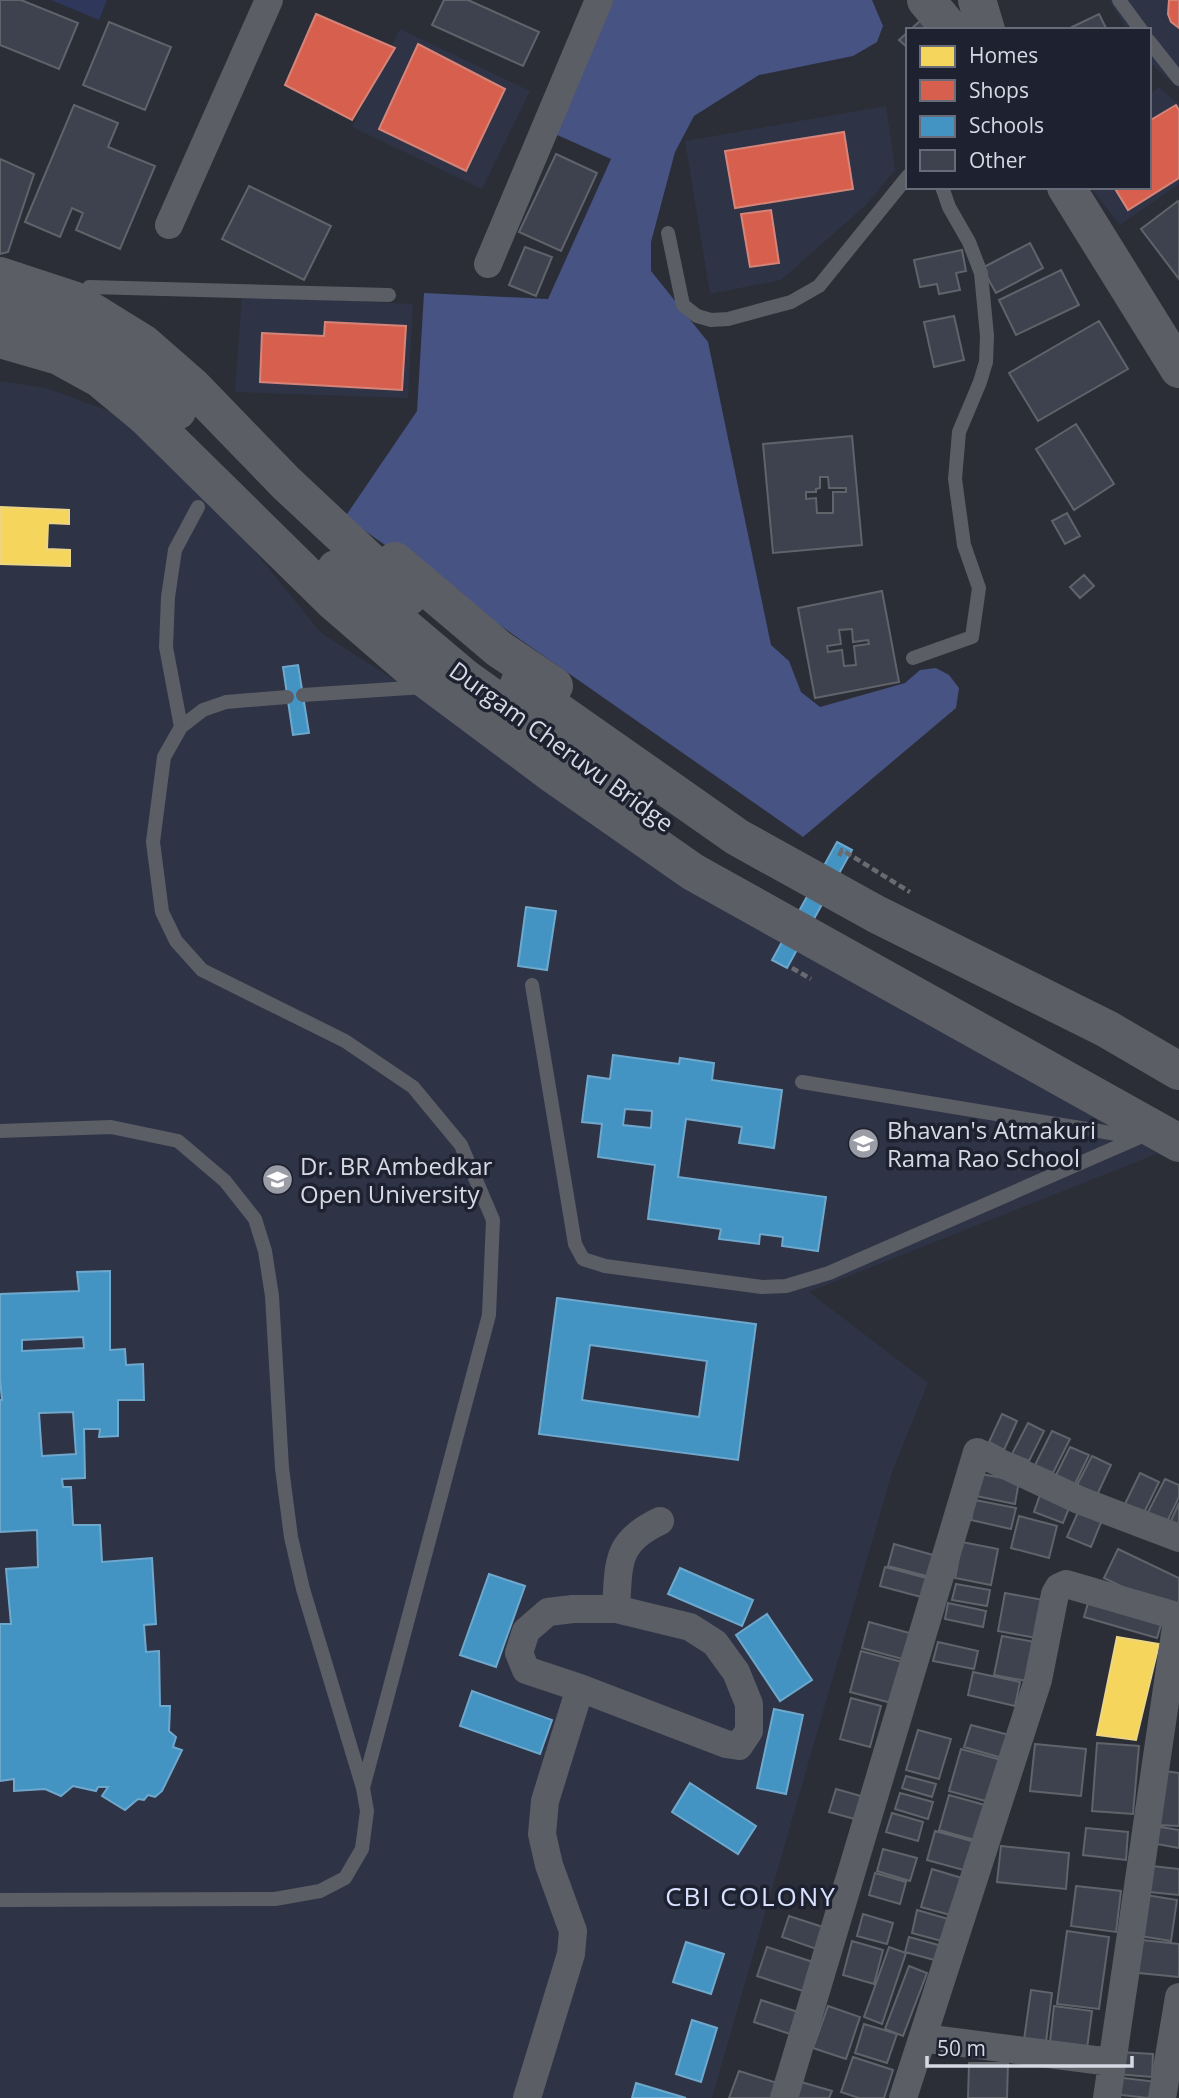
<svg xmlns="http://www.w3.org/2000/svg" width="1179" height="2098" viewBox="0 0 1179 2098" font-family="'Open Sans',sans-serif">
	<style>
		.built { fill: #2e3446 }
		.green { fill: #2f385b }
		.forest { fill: #465383 }
		.homes { fill: #f6d55c; stroke: #ecd684; stroke-width: 2 }
		.shops { fill: #d6604d; stroke: #d6847a; stroke-width: 2 }
		.schools { fill: #4393c3; stroke: #6fa8cd; stroke-width: 2; fill-rule: evenodd }
		.building { fill: #3e424f; stroke: #60636a; stroke-width: 2; fill-rule: evenodd }
		.lines { fill: none; stroke-linecap: round; stroke-linejoin: round }
		.path { stroke: #696b71; stroke-width: 4.5; stroke-dasharray: 7 3.5; stroke-linecap: butt }
		.lane { stroke: #5c5e65; stroke-width: 14 }
		.street { stroke: #5c5e65; stroke-width: 28 }
		.secondary { stroke: #5c5e65; stroke-width: 38 }
		.labels { text-anchor: middle; dominant-baseline: central; stroke-width: 7; stroke-linejoin: round; paint-order: stroke }
		.street-label { font-size: 24px; fill: #d6d9e3; stroke: #1e2230 }
		.poi-label { font-size: 24px; fill: #d6d9e3; stroke: #1e2230; text-anchor: start }
		.neighbourhood-label { font-size: 26px; letter-spacing: 2px; fill: #d9e3ff; stroke: #1e2230 }
	</style>
	<rect width="100%" height="100%" fill="#2b2e36"/>
	<path class="built" d="M1109 0H1179V89L1149 62V30H1127Z
		M400 29 530 91 482 189 352 127Z
		M1159 87 1179 105V184L1120 225 1090 187H1149V95Z
		M886 106 895 170 865 206 781 280 710 294 685 141Z
		M242 295 413 304 408 398 235 392Z
		M0 381 46 388 112 412 190 471 321 633 497 745 1179 1145 809 1292 928 1383 892 1472 712 2098H0Z"/>
	<path class="green" d="M51 0H107L99 20Z"/>
	<path class="forest" d="M613 0H872L883 26 877 42 853 56 759 75 694 116 675 152 651 242V271L708 342 771 645 789 661 801 692 820 707 905 683 920 670 936 668 949 675 959 688 956 708 803 837 345 517 417 411 424 293 548 299 611 159 555 134Z"/>
	<path class="homes" d="M0 507 69 510V524L48 523 47 549 70 550V566L0 564Z
		M1117 1637 1159 1644 1136 1740 1097 1735Z"/>
	<path class="shops" d="M1169 0H1179V28L1171 22 1168 14Z
		M316 14 395 48 352 120 285 85Z
		M418 44 505 89 466 171 379 129Z
		M1176 105 1179 110V178L1128 210 1114 187H1149V121Z
		M844 132 853 189 735 208 725 151Z
		M771 210 779 263 750 267 741 214Z
		M325 322 406 326 402 390 260 382 262 333 324 336Z"/>
	<path class="schools" d="M298 665 309 733 293 735 283 667Z
		M837 842 852 850 787 968 772 960Z
		M526 907 556 911 547 970 518 966Z
		M613 1055 679 1064 680 1058 714 1063 712 1080 782 1090 774 1148 739 1143 742 1127 686 1119 678 1177 826 1197 818 1251 782 1246 783 1237 760 1234 759 1244 719 1239 721 1229 648 1219 655 1165 598 1157 602 1124 582 1122 588 1076 610 1079ZM625 1109 652 1111 651 1128 623 1125Z
		M110 1271V1350L125 1349 126 1365 143 1364 144 1400H118V1436L99 1437 100 1429H84L85 1478 62 1479 63 1487H71L73 1525H100L102 1562 152 1558 156 1624 144 1625 146 1652 159 1651 160 1706H170L169 1731 176 1737 173 1747 182 1750 162 1791 155 1797 148 1795 144 1800 138 1799 125 1810 102 1796 108 1787H98L96 1791 73 1786 61 1796 45 1789 14 1791V1779L0 1781V1624H11L6 1569 38 1567 37 1530 0 1532V1400H2L0 1379V1294L79 1291 77 1272ZM83 1337 84 1348 22 1351V1340ZM73 1412 76 1454 42 1456 39 1413Z
		M557 1298 756 1324 738 1460 539 1434ZM590 1345 707 1361 699 1417 582 1400Z
		M680 1568 753 1600 742 1626 668 1594Z
		M489 1574 525 1586 496 1667 460 1655Z
		M767 1614 812 1680 780 1701 736 1635Z
		M472 1691 552 1720 540 1754 460 1726Z
		M774 1709 803 1715 786 1794 757 1788Z
		M690 1783 756 1826 738 1854 672 1812Z
		M686 1942 724 1954 711 1994 673 1982Z
		M692 2020 717 2028 701 2082 676 2074Z
		M636 2083 686 2098H632Z"/>
	<path class="building" d="M0 0H21L78 23 59 69 0 45Z
		M444 0H468L539 32 523 66 432 25Z
		M1099 14 1107 30H1066Z
		M921 20 930 30H910Z
		M109 22 171 47 145 110 83 85Z
		M908 32V48L899 40Z
		M74 105 118 123 108 147 155 166 120 249 76 230 83 213 72 208 60 237 25 222Z
		M556 154 597 173 561 251 519 232Z
		M0 159 34 174 8 252 0 254Z
		M249 186 331 226 304 280 222 239Z
		M1178 201 1179 202V279L1141 229Z
		M1030 243 1043 268 996 293 982 268Z
		M525 247 552 257 536 296 509 285Z
		M962 250 966 271 956 273 960 290 939 294 937 284 920 287 914 260Z
		M1061 270 1079 305 1016 335 999 300Z
		M954 316 964 360 934 367 924 322Z
		M1099 321 1128 369 1038 421 1009 373Z
		M1076 424 1114 484 1074 510 1036 449Z
		M852 436 862 545 773 553 763 444ZM820 477H828L829 488H846V492H833V513H817L816 498 806 499V492H816V489L820 488Z
		M1067 513 1080 536 1065 544 1052 521Z
		M1084 575 1094 586 1080 598 1070 587Z
		M882 591 899 682 815 698 798 608ZM852 629 853 642 868 640 869 644 854 646 856 665 844 666 842 650 828 652 827 646 841 644 839 630Z
		M1002 1414 1017 1421 1004 1450 989 1442Z
		M1028 1423 1044 1431 1029 1461 1012 1454Z
		M1052 1431 1070 1439 1053 1473 1035 1465Z
		M1070 1447 1089 1455 1075 1484 1056 1475Z
		M1092 1456 1111 1465 1097 1495 1077 1485Z
		M1140 1473 1159 1482 1142 1517 1123 1508Z
		M981 1474 1019 1481 1015 1504 976 1496Z
		M1165 1479 1179 1485V1497L1166 1524 1147 1514Z
		M1042 1489 1072 1501 1063 1523 1034 1512Z
		M975 1500 1016 1508 1011 1529 971 1520Z
		M1179 1503V1530L1169 1525Z
		M1079 1510 1102 1520 1091 1547 1067 1537Z
		M1019 1516 1057 1526 1049 1558 1011 1548Z
		M962 1542 998 1549 991 1585 955 1578Z
		M894 1544 940 1557 934 1578 888 1566Z
		M1118 1549 1179 1578V1614L1104 1578Z
		M885 1567 930 1579 925 1598 880 1586Z
		M956 1584 990 1590 987 1606 952 1600Z
		M1005 1593 1049 1601 1042 1639 998 1631Z
		M1090 1596 1163 1618 1157 1638 1084 1617Z
		M948 1603 986 1611 983 1627 945 1619Z
		M869 1622 913 1634 906 1660 862 1648Z
		M1002 1636 1040 1643 1032 1682 994 1675Z
		M938 1642 978 1651 974 1669 933 1661Z
		M861 1651 906 1663 895 1704 850 1692Z
		M973 1672 1020 1682 1015 1706 968 1695Z
		M851 1698 881 1706 870 1747 840 1739Z
		M971 1725 1013 1736 1006 1759 964 1747Z
		M918 1730 951 1739 939 1779 906 1770Z
		M1097 1743 1139 1746 1133 1814 1092 1811Z
		M1035 1744 1086 1749 1081 1796 1030 1791Z
		M961 1749 1005 1761 993 1803 949 1791Z
		M1164 1771 1179 1773V1826L1159 1825Z
		M906 1776 936 1784 932 1797 902 1788Z
		M836 1789 868 1798 862 1821 829 1812Z
		M900 1793 933 1802 928 1819 895 1809Z
		M949 1795 992 1807 982 1842 939 1830Z
		M892 1813 923 1822 918 1841 886 1832Z
		M1154 1826 1179 1830V1848L1151 1843Z
		M1086 1828 1128 1832 1126 1860 1083 1855Z
		M935 1831 979 1843 971 1872 927 1860Z
		M1001 1846 1069 1853 1066 1889 997 1882Z
		M883 1849 917 1858 910 1881 877 1871Z
		M1143 1865 1179 1869V1895L1140 1891Z
		M932 1869 965 1879 954 1916 921 1907Z
		M875 1873 906 1882 900 1904 869 1895Z
		M1076 1886 1121 1891 1116 1932 1071 1926Z
		M1140 1894 1177 1900 1171 1941 1134 1935Z
		M917 1910 955 1921 949 1943 912 1933Z
		M863 1914 893 1923 887 1944 857 1936Z
		M789 1916 829 1929 822 1951 782 1937Z
		M1067 1931 1109 1937 1099 2009 1057 2004Z
		M909 1937 942 1946 938 1961 905 1952Z
		M1133 1939 1179 1944V1977L1129 1972Z
		M852 1941 883 1950 874 1984 843 1975Z
		M767 1947 816 1963 806 1992 757 1976Z
		M889 1947 906 1953 882 2024 864 2017Z
		M909 1966 927 1973 903 2036 885 2029Z
		M1031 1990 1052 1993 1045 2050 1023 2047Z
		M761 2000 807 2015 799 2037 754 2022Z
		M828 2006 860 2017 846 2059 813 2048Z
		M1054 2006 1092 2011 1086 2056 1049 2051Z
		M864 2024 897 2034 887 2063 855 2053Z
		M1119 2052 1153 2054 1152 2077 1117 2074Z
		M853 2057 893 2070 884 2098H859L841 2092Z
		M969 2063H1008L1007 2098H968Z
		M739 2071 777 2083 772 2098H729Z
		M1115 2077 1157 2082 1148 2098 1113 2094Z
		M801 2082 832 2091 829 2098H796Z"/>
	<g class="lines">
		<path class="path" d="M839 856 842 850 910 892
			M792 968 811 979"/>
		<path class="lane" d="M1119 0 1141 30
			M1149 41 1179 79
			M668 233 683 305 697 316 711 320 728 319 791 302 819 286 908 176
			M89 287 389 295
			M913 658 972 637 979 588 964 545 955 479 959 432 980 382 986 362 987 336 981 273 969 242 949 207 942 187
			M303 695 424 687
			M287 697 226 702 203 710 181 727 164 757 153 842 162 912 176 941 202 970 345 1041 413 1087 461 1145 493 1220 489 1315 363 1788
			M181 727 166 647 168 597 175 550 198 507
			M532 985 575 1244 583 1259 605 1266 762 1287 786 1286 829 1273 1149 1133
			M802 1082 1135 1137
			M0 1131 111 1127 178 1141 225 1181 255 1219 265 1251 272 1296 282 1468 291 1537 303 1589 363 1788 367 1811 362 1849 345 1878 320 1891 275 1899 0 1900"/>
		<path class="street" d="M169 225 269 0
			M488 264 599 0
			M616 1609C619 1563 615 1542 660 1521
			M924 2038 1111 2062
			M527 2098 571 1954 573 1931 549 1865 542 1834 545 1801 580 1688 726 1744 739 1746 749 1731V1704L736 1672 715 1643 690 1627 616 1609H573L548 1612 526 1631 519 1653 526 1670 580 1688
			M784 2098 977 1452 1079 1500 1179 1538
			M903 2098 1038 1680 1055 1594 1059 1587 1066 1584 1173 1615 1177 1620 1107 2098
			M1162 2098 1179 1997"/>
		<path class="secondary" d="M926 0 951 30
			M977 0 986 30
			M1066 187 1179 369
			M0 276 73 300 144 344 192 386 286 483 408 597
			M0 311 56 325 131 368 177 411
			M0 339 59 356 99 378 146 417 334 602 408 666 554 775 693 872 1179 1143
			M395 561 499 649 554 686
			M336 569 465 678 635 799
			M519 684 737 837 876 914 1107 1029 1179 1071"/>
	</g>
	<defs>
		<symbol id="school-disc" viewBox="-11 -11 22 22"><circle r="9.5" fill="#9a9da6" stroke="#1e2230"/><path d="M0-5L7-2L0 1L-7-2ZM-4 1L0 2.5L4 1V4Q0 6-4 4Z" fill="#fff"/></symbol>
		<symbol id="university-disc" viewBox="-11 -11 22 22"><circle r="9.5" fill="#9a9da6" stroke="#1e2230"/><path d="M0-5L7-2L0 1L-7-2ZM-4 1L0 2.5L4 1V4Q0 6-4 4Z" fill="#fff"/></symbol>
	</defs>
	<g fill-rule="evenodd">
		<use href="#school-disc" x="846" y="1126" width="35" height="35"/>
		<use href="#university-disc" x="260" y="1162" width="35" height="35"/>
	</g>
	<g class="labels">
		<g class="street-label">
			<text transform="translate(562 746) rotate(36)">Durgam Cheruvu Bridge</text>
		</g>
		<g class="poi-label">
			<text x="887" y="1129">Bhavan's Atmakuri<tspan x="887" dy="28">Rama Rao School</tspan></text>
			<text x="300" y="1165">Dr. BR Ambedkar<tspan x="300" dy="28">Open University</tspan></text>
		</g>
		<g class="neighbourhood-label">
			<text x="751" y="1896">CBI COLONY</text>
		</g>
	</g>
	<rect x="906" y="28" width="245" height="161" fill="#1e2230" stroke="#686b78" stroke-width="2"/>
	<rect x="920" y="46" width="35" height="21" fill="#f6d55c" stroke="#686b78" stroke-width="2"/>
	<text x="969" y="63" font-size="21" fill="#d6d9e3">Homes</text>
	<rect x="920" y="80" width="35" height="21" fill="#d6604d" stroke="#686b78" stroke-width="2"/>
	<text x="969" y="98" font-size="21" fill="#d6d9e3">Shops</text>
	<rect x="920" y="116" width="35" height="21" fill="#4393c3" stroke="#686b78" stroke-width="2"/>
	<text x="969" y="133" font-size="21" fill="#d6d9e3">Schools</text>
	<rect x="920" y="150" width="35" height="21" fill="#3e424f" stroke="#686b78" stroke-width="2"/>
	<text x="969" y="168" font-size="21" fill="#d6d9e3">Other</text>
	<path d="M927 2056v10h205v-10" fill="none" stroke="#d6d9e3" stroke-width="3.5"/>
	<text x="937" y="2056" font-size="21" fill="#d6d9e3" stroke="#1e2230" stroke-width="5" paint-order="stroke">50 m</text>
</svg>
